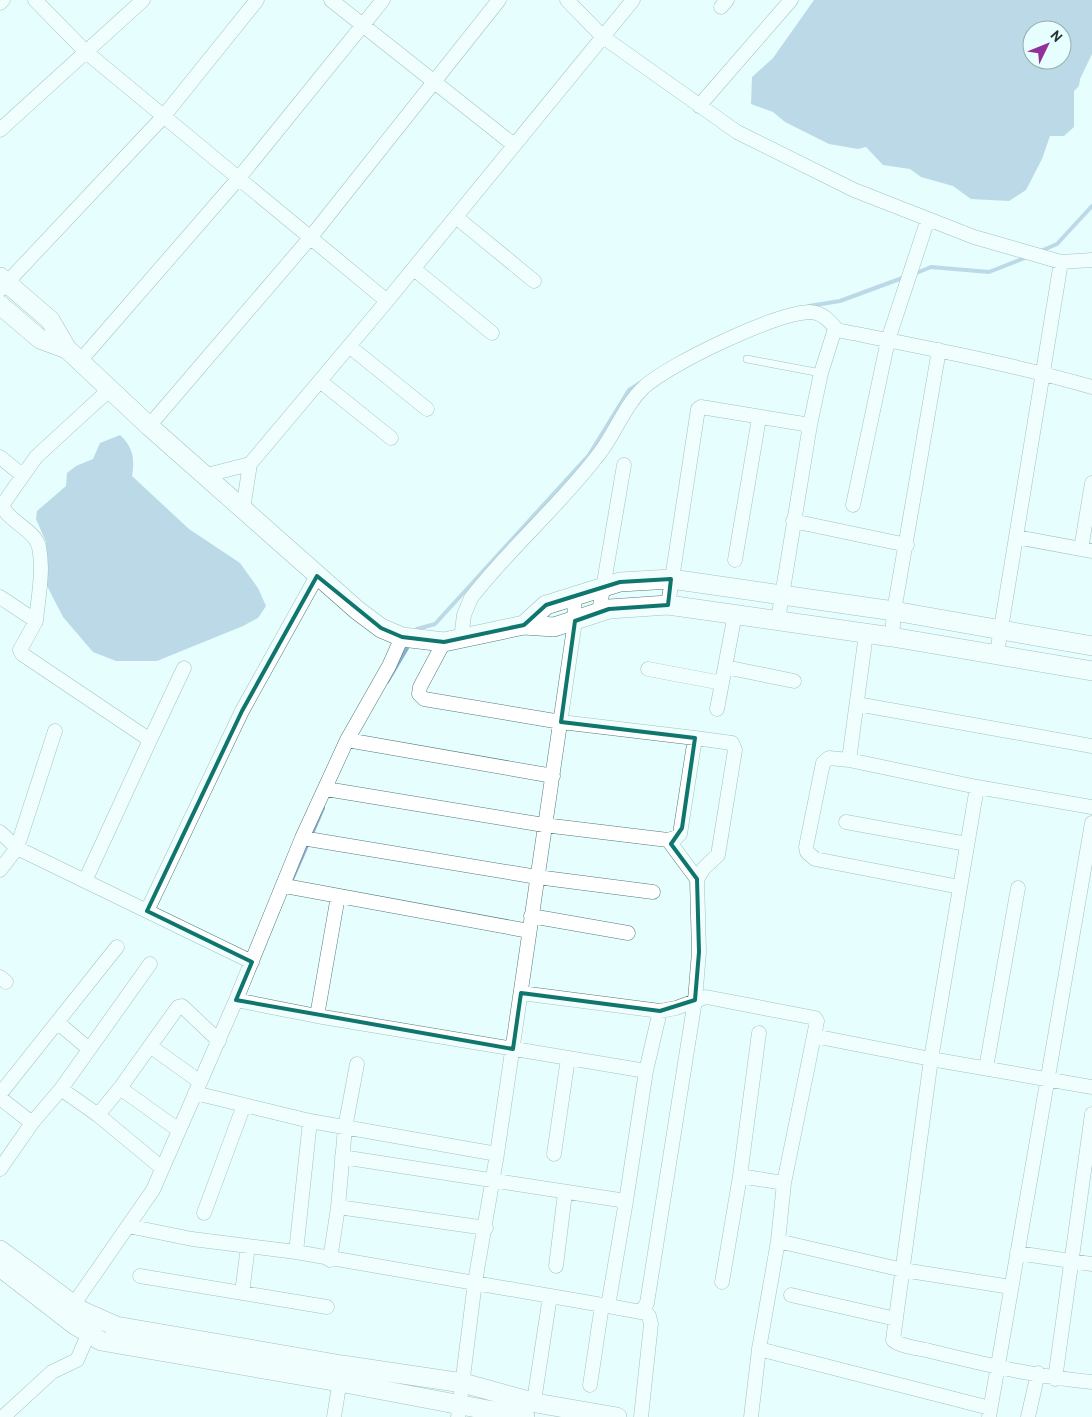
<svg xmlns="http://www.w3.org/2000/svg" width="1092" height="1417" viewBox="0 0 1092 1417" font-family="Overpass,sans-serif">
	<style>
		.water { fill: #89aece; fill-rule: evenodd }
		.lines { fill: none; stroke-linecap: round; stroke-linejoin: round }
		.stream { stroke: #89aece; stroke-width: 4 }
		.lane-casing { stroke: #547a78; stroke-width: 8 }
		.street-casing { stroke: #547a78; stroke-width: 15 }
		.secondary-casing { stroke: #547a78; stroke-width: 20 }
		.lane { stroke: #fff; stroke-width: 7 }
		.street { stroke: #fff; stroke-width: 14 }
		.secondary { stroke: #fff; stroke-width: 19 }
		.marked { fill: none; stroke: #0f766e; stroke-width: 4; stroke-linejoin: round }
	</style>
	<rect width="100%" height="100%" fill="#e6fefd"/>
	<path class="water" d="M814 0H1092V54L1080 79 1079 86 1074 91V127L1064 136H1050L1042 159 1026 190 1009 201 971 199 953 186 921 177 910 169 883 165 866 147 858 149 829 144 785 122 773 112 751 104 752 77 773 58ZM1032 30H1062V60H1032Z
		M120 435C133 447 135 459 132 476L189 529 240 563 258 588 266 606 258 618 243 626 157 661H116L93 652 63 617 43 578 46 542 36 519 37 511 66 486 67 473 76 466 93 459 100 443Z"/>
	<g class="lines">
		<path class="stream" d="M1041 251 1057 244 1092 206
			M914 274 931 267 989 272 1027 257
			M809 306 840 301 905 277
			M415 632 417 629 435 624 589 455 629 390 640 383
			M387 682 410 643
			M311 836 323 808
			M290 884 308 843"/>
		<defs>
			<path id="lane" d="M747 359 821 373"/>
			<path id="street" d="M35 0 86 52 387 301
				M331 0 514 145
				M567 0 603 37 737 132 854 190 974 237 1061 262 1092 260
				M0 3 3 0
				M721 7 727 0
				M699 106 791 0
				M0 130 143 0
				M456 217 534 281
				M414 269 492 333
				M0 290 163 117 257 0
				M349 346 427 409
				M80 361 238 179 383 0
				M320 381 391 438
				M149 426 310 238 499 0
				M0 457 22 475
				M207 475 250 464
				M853 505 888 340 928 219
				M243 509 250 464 387 301 633 0
				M793 521 907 545
				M1016 537 1092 551
				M1081 549 1092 483
				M735 560 759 418
				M0 597 36 621 20 650 22 654 150 740 85 881
				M668 605 698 409 701 407 810 425
				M599 612 624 465
				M778 620 810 425 821 373 834 332 837 330C922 347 1008 363 1092 387
				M36 621C38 598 44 571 39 547 35 529 3 519 3 504L36 457 110 389
				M866 634 849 760 977 787 1092 807
				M892 637 894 611 939 350
				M461 639 464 615 471 598C509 549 557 508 595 459 614 437 623 407 644 387 671 363 774 314 809 312 822 312 830 321 837 330
				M997 653 1061 262
				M725 667 794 681
				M648 669 722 683
				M857 704 1092 746
				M717 709 735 614
				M150 740 184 668
				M347 740 553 776
				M849 760 829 758 823 763 806 847 807 852 815 859 960 887
				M326 789 544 825 668 840 677 837 680 834 695 738 561 722 424 699 419 694 420 687 444 642
				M846 822 967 844
				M0 832 17 848 252 962
				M302 838 537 877 653 892
				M668 840 697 879
				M0 870 17 848 55 731
				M285 886 529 931
				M147 911 242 711 317 576
				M531 916 628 933
				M150 964 61 1089 98 1115 162 1168
				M0 977 6 982
				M521 993 660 1011 676 1008 706 997 815 1018 817 1021 784 1183 778 1241 759 1349 751 1417
				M236 1000 317 1016 646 1071 626 1201 342 1157
				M317 1016 338 896
				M57 1022 89 1049
				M759 1033 740 1176 784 1183
				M814 1036 931 1059 977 787
				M150 1046 196 1079
				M986 1068 1018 888
				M646 1071 660 1011
				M1092 1087 931 1059 893 1340C901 1347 919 1348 930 1351 983 1364 1037 1377 1092 1382
				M120 1088 173 1126
				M195 1093 310 1121 497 1154
				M0 1094 117 947
				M0 1098 32 1123 61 1089
				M98 1115 120 1088 178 1007 182 1006 219 1041
				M554 1154 568 1058
				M0 1169 32 1123
				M338 1207 486 1228
				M204 1213 244 1105
				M128 1226 192 1239 296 1252 608 1306 626 1201
				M778 1241 903 1270 1011 1287
				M296 1252 310 1121
				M1017 1253 1092 1264
				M330 1260 338 1207 345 1128 357 1064
				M556 1266 565 1193
				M140 1276 327 1307
				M722 1282 740 1176
				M242 1293 248 1246
				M791 1295 896 1319
				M608 1306 641 1312 647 1303 695 1000 699 952 697 879 704 868 718 855 735 750 732 743 695 738
				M69 1311 153 1190 236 1000 302 838 347 740 389 666 402 637
				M759 1349 990 1408
				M1055 1379 1092 1114
				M590 1385 602 1305
				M534 1401 550 1296
				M3 1417 52 1372 77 1360 88 1335
				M334 1417 341 1373
				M458 1417 475 1282 497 1154 575 621 574 597
				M641 1417 651 1324 649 1316 644 1311
				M989 1417 1092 823
				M1028 1417 1038 1373"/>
			<path id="secondary" d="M0 277 50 320 67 349 149 426 357 610 381 628 402 637 444 642 524 625 554 627 609 609 668 605 892 637 1092 671
				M0 305 40 339 67 349
				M524 625 546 605 620 582 671 579 894 611 1092 646
				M0 1250 82 1311 116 1326 342 1365 463 1383 536 1403 617 1417
				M0 1267 75 1325 101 1341 339 1382 525 1417"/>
		</defs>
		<use href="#lane" class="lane-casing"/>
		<use href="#street" class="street-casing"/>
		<use href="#secondary" class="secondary-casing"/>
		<use href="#lane" class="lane"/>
		<use href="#street" class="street"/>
		<use href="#secondary" class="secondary"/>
	</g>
	<path d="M0 0H1092V1417H0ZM317 576 381 628 402 637 444 642 524 625 546 605 620 582 671 579 668 605 609 609 575 621 561 722 695 738 682 828 671 844 697 879 699 952 695 1000 660 1011 521 993 513 1049 236 1000 252 962 147 911 242 711Z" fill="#e6fefd" fill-opacity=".55" fill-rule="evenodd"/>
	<path class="marked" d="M317 576 381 628 402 637 444 642 524 625 546 605 620 582 671 579 668 605 609 609 575 621 561 722 695 738 682 828 671 844 697 879 699 952 695 1000 660 1011 521 993 513 1049 236 1000 252 962 147 911 242 711Z"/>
	<g transform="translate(1047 45) rotate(47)"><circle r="24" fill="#e6fefd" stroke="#98adad"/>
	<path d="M0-4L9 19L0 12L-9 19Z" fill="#913199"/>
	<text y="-8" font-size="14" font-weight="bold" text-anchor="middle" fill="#243434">N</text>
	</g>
</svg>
